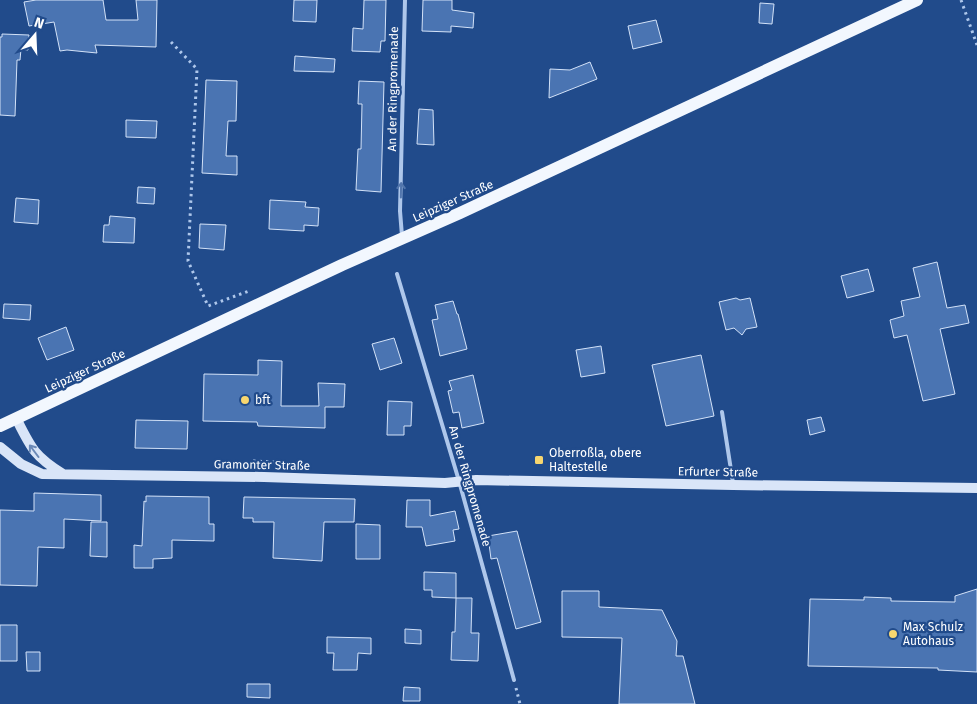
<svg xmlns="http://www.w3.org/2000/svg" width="977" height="704" viewBox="0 0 977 704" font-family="'Fira Sans',sans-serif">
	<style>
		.building { fill: #4a74b2; stroke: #d3e2f8 }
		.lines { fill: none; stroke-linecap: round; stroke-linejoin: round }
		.path { stroke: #aec7eb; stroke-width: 3; stroke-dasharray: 2.5 4; stroke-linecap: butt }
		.lane { stroke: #aec7eb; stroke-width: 4 }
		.secondary { stroke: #d9e5f8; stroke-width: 10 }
		.primary { stroke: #f2f7fe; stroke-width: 12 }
		.oneway { stroke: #5276ad }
		.oneway2 { stroke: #6b89b7 }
		.poi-dot { fill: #f7d66f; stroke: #214b8b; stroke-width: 2 }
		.labels { text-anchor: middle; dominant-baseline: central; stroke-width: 4.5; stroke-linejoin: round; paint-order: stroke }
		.street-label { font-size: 12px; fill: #fff; stroke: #214b8b }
		.poi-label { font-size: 12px; fill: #fff; stroke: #214b8b; text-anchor: start }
	</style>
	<rect width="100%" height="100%" fill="#214b8b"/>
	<path class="building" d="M36 0H103L106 20H138L136 0H157L156 47 95 45 97 53 67 50 60 51 54 22 29 26 24 2Z
		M294 0H317L316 22 293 21Z
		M364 0H386L385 41H381L380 52 352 51 353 28 363 29Z
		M423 0H452V10L474 13 473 28 451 26V32L422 31Z
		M760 3 774 4 772 24 759 23Z
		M656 20 662 42 633 49 628 26Z
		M2 34 29 35 28 50 21 49 20 60H17L15 116 0 115V37H2Z
		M295 56 335 59 334 72 294 71Z
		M590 62 597 79 549 98 550 69 570 70Z
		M206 80 237 81 236 121H228L226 156H237V175L202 173Z
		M359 81 384 82 381 192 356 190 358 149H361L362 104H358Z
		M419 109 433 110 434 145 417 144Z
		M126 120 157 121 156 138 126 137Z
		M138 187 155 188 154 204 137 203Z
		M16 198 39 200 38 224 14 222Z
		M270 200 306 202 305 207 319 208 318 226 304 225V231L269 229Z
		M110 216 135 218 134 243 103 242 104 225H109Z
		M200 224 226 225 224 250 199 248Z
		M937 262 947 308 965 305 969 323 940 329 955 394 923 401 907 335 894 338 890 320 904 316 901 301 920 297 913 268Z
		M868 269 874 291 847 298 841 276Z
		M736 298 740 300 750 298 757 327 746 329 742 335 734 328 726 330 719 302Z
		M453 301 457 314H458L467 349 440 356 432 320 438 319 435 305Z
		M4 304 31 305 30 320 3 318Z
		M66 327 74 350 47 360 38 338Z
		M394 338 402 363 380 370 372 344Z
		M601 346 605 373 581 377 576 350Z
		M701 355 714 416 666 426 652 365Z
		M258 360 282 361 281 406H319L318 383 345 384 344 407H325V428L258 426 257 422 203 421 204 374 258 375Z
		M473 375 484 423 462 428 459 412 453 413 448 391 452 390 449 381Z
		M388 401 412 402 411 426H404V435H387Z
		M821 417 825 431 810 435 807 420Z
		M136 420 188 421 187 449 135 448Z
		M34 493 101 495V521L64 519V548L38 547 37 586 0 585V510L34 511Z
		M146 496 209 497V524H214V541L172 540V558L153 559V568H134V545L142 546 144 501 146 502Z
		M244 497 355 499 354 522H324L322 561 273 558 274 522H253V518H243Z
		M407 500H430V516L455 511 459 529 453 530 455 541 426 546 422 527H406Z
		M91 522H107V557L90 556Z
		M356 524 380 525V559H356Z
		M517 531 541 622 516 629 497 558 491 559 488 536Z
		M424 572 456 573V598L432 597V590H424Z
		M977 589V672L938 670V668L808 666 810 599 864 600V597L891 598V601L955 602V596Z
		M562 591H599V607L662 610 677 641 676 656H683L695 704H619L622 638 562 637Z
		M456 598H472L471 633H479L478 661 451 660 452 632H455Z
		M0 625H17V661H0Z
		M405 629 421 630V644L405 643Z
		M327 637 371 638V654L358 653 357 670H333L334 653H327Z
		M26 652H40V671H27Z
		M247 684H270V698L247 697Z
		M404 687 420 688V701H403Z"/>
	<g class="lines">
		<path class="path" d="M961 0 977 45
			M171 42 197 69 188 261 208 306 249 291
			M253 461 275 462
			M516 688 520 704"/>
		<path class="lane" d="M402 236 400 211 405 0
			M397 274 459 481 514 680
			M722 412 733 483"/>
		<path class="secondary" d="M16 418C31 448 34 456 63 474
			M0 447 21 464 42 474 264 477 445 483 476 480 733 485 977 488"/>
		<path class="primary" d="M0 426 342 265 460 213 917 0"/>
	</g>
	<defs><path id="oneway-shaft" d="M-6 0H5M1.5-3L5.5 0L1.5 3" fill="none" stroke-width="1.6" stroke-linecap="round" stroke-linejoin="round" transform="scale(1.25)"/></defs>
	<use class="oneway" href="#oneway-shaft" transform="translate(401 190) rotate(-89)"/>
	<use class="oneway2" href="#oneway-shaft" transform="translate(34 451) rotate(-127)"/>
	<g class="poi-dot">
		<circle cx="245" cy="400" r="5"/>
		<rect x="534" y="455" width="10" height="10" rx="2.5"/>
		<circle cx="893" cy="634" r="5"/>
	</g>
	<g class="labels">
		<g class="street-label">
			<text transform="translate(393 89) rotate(-89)">An der Ringpromenade</text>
			<text transform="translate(453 201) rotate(-24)">Leipziger Straße</text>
			<text transform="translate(85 371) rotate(-25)">Leipziger Straße</text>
			<text transform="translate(262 465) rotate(1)">Gramonter Straße</text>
			<text transform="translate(718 472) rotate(1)">Erfurter Straße</text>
			<text transform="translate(470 486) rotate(74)">An der Ringpromenade</text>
		</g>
		<g class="poi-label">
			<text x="255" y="400">bft</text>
			<text x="549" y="453">Oberroßla, obere<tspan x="549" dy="14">Haltestelle</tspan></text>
			<text x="903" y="627">Max Schulz<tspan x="903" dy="14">Autohaus</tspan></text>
		</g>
	</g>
	<g transform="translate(35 35) rotate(19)" stroke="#214b8b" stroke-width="4" paint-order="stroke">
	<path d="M0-4L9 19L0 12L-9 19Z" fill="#ffffff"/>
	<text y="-8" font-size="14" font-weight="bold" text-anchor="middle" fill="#ffffff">N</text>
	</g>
</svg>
